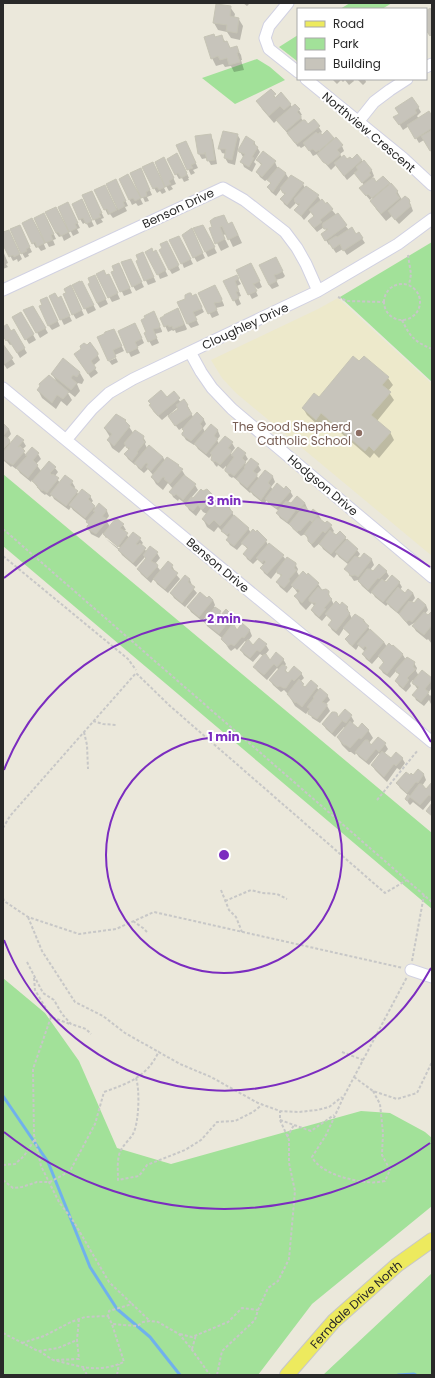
<svg xmlns="http://www.w3.org/2000/svg" width="435" height="1378" viewBox="0 0 435 1378" font-family="Poppins,sans-serif">
	<style>
		.education { fill: #ede9cb }
		.green { fill: #a2e199 }
		.shadow { fill: #0003; fill-rule: evenodd }
		.lines { fill: none; stroke-linecap: round; stroke-linejoin: round }
		.stream { stroke: #70b1ec; stroke-width: 3 }
		.building { fill: #c7c4bb; stroke: #c6c4b5 }
		.minor-casing { stroke: #d1d1e2; stroke-width: 13 }
		.major-casing { stroke: #c7c7c7; stroke-width: 16 }
		.path { stroke: #c7c7c7; stroke-width: 2; stroke-dasharray: 3 2; stroke-linecap: butt }
		.minor { stroke: #fff; stroke-width: 11 }
		.major { stroke: #edea5e; stroke-width: 14 }
		.ring { fill: none; stroke: #7b2cbf; stroke-width: 2 }
		.education-dot { fill: #8d6e63; stroke: #fff; stroke-width: 1.5 }
		.labels { text-anchor: middle; dominant-baseline: central; stroke-width: 4; stroke-linejoin: round; paint-order: stroke }
		.street-label { font-size: 12px; fill: #292929; stroke: #fff }
		.education-label { font-size: 12px; fill: #785e54; stroke: #fff; text-anchor: end }
		.centre { fill: #7b2cbf; stroke: #fff; stroke-width: 2 }
		.ring-label { font-size: 12px; text-anchor: middle; font-weight: bold; fill: #7b2cbf; stroke: #fff; stroke-width: 4; stroke-linejoin: round; paint-order: stroke }
	</style>
	<rect width="100%" height="100%" fill="#ebe8db"/>
	<path class="education" d="M338 298 432 384V556L236 393 222 378 211 360 318 309Z"/>
	<path class="green" d="M350 3H392L382 9H340Z
		M298 35V61H297L279 47Z
		M257 59 270 67 285 80 235 104 202 78Z
		M432 242V382L340 297Z
		M3 474 432 833V909L3 546Z
		M3 978 45 1013 79 1061 117 1148 171 1164 361 1111 390 1113 425 1132 432 1138V1206L312 1304 258 1375H3Z
		M432 1273V1375H323Z"/>
	<path class="shadow" d="M243 3H250L247 6Z
		M230 7 235 14 234 18H238L243 26 240 40 231 38 227 32 218 30 214 23Z
		M214 35 216 38 221 36 231 49 236 47 241 55 242 60H241L244 70 234 72 231 66 225 67 223 64 216 66 212 58Z
		M332 79H353L354 81 349 85 345 80 343 82 341 80 337 84Z
		M357 79H365L366 82 363 85Z
		M270 90 276 98 290 104 292 107 299 110 302 115 300 116 303 121 308 125 314 120 322 132 320 134 322 136 333 138 342 146 344 151 340 154 342 158 347 161 351 160 357 156 372 171 374 176 371 179H373L376 183 383 177 390 186 397 191 402 200H409L413 211 399 224 392 216 386 221 376 209 372 201 373 200 372 198 370 200 364 193V185L355 173 347 180 336 165 331 170 317 154 313 156 306 145 301 148 299 146 298 147 277 120 274 123 262 109 257 101Z
		M418 107 421 112 417 116 419 119 432 117V153L424 140 419 143 409 126 403 130 398 122Z
		M237 134 240 139 235 165 228 163 225 158 226 154 222 153 220 149Z
		M210 135 213 140 217 164 211 165 207 158 202 159 199 154 197 137Z
		M186 142 198 168 193 170 195 173 191 175 177 146Z
		M254 142 260 152 254 162 256 164 252 172 244 167 242 162 243 157 239 150Z
		M180 159 189 178H188L189 180 184 182 182 178 179 179 176 174Z
		M257 160 275 162 277 167 286 174 289 179 303 184 305 188 318 196 321 201 326 205 327 204 349 230 356 235 359 234 365 243 347 255 343 249 336 253 330 244 329 245 322 234 327 231 324 227 317 232 312 226 309 221 314 217 311 212 304 220 296 210 299 207 296 203 290 209 284 204 282 199 285 195 281 189 276 196 271 192 268 187 271 184 268 179 265 181 260 177 257 172 262 166Z
		M167 164 176 184 171 186 173 189 169 191 166 186Z
		M155 169 166 192 162 194 160 191 157 193 154 188Z
		M132 173 143 174 152 195 147 197 149 201 145 202Z
		M120 179 131 180 143 204 138 206 136 203 132 205Z
		M118 185 128 206 125 207 127 211 113 218 110 214 108 215 95 190 104 186 116 208 118 207Z
		M92 192 104 218 101 219 103 222 97 225 83 196Z
		M84 205 94 226 89 228 86 222 83 224 80 219Z
		M59 207 70 208 80 228 77 229 79 233 73 236Z
		M59 213 71 237 64 241 62 236 59 237 56 233Z
		M35 219H47L56 239 53 240 55 245 49 247Z
		M35 224 46 249 41 251 38 247 36 248 33 243Z
		M228 225 236 230 242 243 233 247 227 234 223 235 229 247 221 251 210 229Z
		M192 229 205 258 197 262 194 257 187 232Z
		M194 229 206 231 217 253 208 257Z
		M22 231 32 252 28 254 29 256 25 258 22 253Z
		M3 234 11 236 22 259 18 262 17 259 13 261 3 242Z
		M182 242 193 264 184 268 182 263Z
		M170 247 180 270 172 274 169 269Z
		M3 251 8 263 6 264 8 267 3 269Z
		M143 253 156 282 148 285 137 262 140 260Z
		M153 253 158 256 168 276 160 279 158 274Z
		M278 263 285 276 283 278 276 280 279 286 272 289 269 285Z
		M133 265 144 287 136 291 133 286Z
		M122 269 132 293 124 296 113 273Z
		M254 269 262 287 258 289 253 285 258 296 252 299 237 270Z
		M97 274 106 276 111 280 120 299 112 302Z
		M236 276 241 284 237 286 241 296 238 297 241 304 237 306 225 282Z
		M97 281 108 304 100 308 97 303Z
		M73 285 84 287 96 310 88 314Z
		M73 291 84 315 76 319 73 314Z
		M218 291 224 305V306L216 308 219 315 212 318 200 294Z
		M50 297 58 299 63 303 72 321 64 325Z
		M192 297 198 300 204 312 195 317 199 325 191 328 188 324Z
		M49 303 60 326 52 330 49 326Z
		M33 307 48 333 40 338 25 310Z
		M21 313 36 340 29 344 13 317Z
		M180 314 187 329 186 330 176 333 175 330 173 331 172 330 168 332 162 319Z
		M156 317 162 331V332L155 334 159 343 152 346 149 341 147 332Z
		M3 328 11 332 14 331 27 353 20 358 12 344 10 345 3 335Z
		M138 329 144 343 137 347 140 353 131 357 119 332Z
		M105 335H116L124 351 115 355Z
		M3 345 15 364 7 369 3 363Z
		M97 354 100 360 93 366 98 373 91 378 78 359Z
		M364 357 388 378 393 385 388 391 394 400 377 421 390 432 394 440 379 458 374 453 370 458 326 420 320 427 307 415 303 408 319 398Z
		M116 358 118 362 112 365 109 361Z
		M80 373 84 380 82 384 78 383 77 384 80 391 75 397 66 390 72 400 67 406 61 401 56 409 42 398 38 390 58 384 52 374Z
		M174 393 181 403 187 405 190 410 189 411 194 418 197 414 204 420 206 424 203 428 205 432 211 425 218 431 220 436 217 440 219 444 232 443 235 448 231 453 232 455 245 454 248 459 245 462 246 465 251 459 258 465 261 470 256 475 259 479 266 471 273 477 275 482 271 487 273 490 290 491 293 496 288 502 291 504 305 503 307 508 306 509 310 514H318L321 519 320 520 325 524 327 522 331 526 334 531 332 533 336 537H345L347 541 357 550 360 554 357 558 360 559 364 554 372 560 374 565 370 570 373 572 386 571 389 576 384 582 386 584 399 582 402 587 400 590 405 594 413 593 415 598 412 602 414 604 426 605 428 610 425 614 429 617 432 613V644L428 639 427 640 416 631 413 626 416 622 409 626 401 616 390 607 388 604 386 606 375 597 372 592 371 594 362 586 358 580 354 581 346 569 349 565 339 557 337 554 334 558 323 549 320 543 314 548 312 546 305 534 301 536 293 529 291 526 280 518 277 513 279 511 269 504 267 500 264 504 253 495 251 492 250 493 240 484 238 480H237L233 477 232 478 229 476 226 470V466L223 469 218 465 217 467 215 465 212 460 214 453 209 458 198 449 195 444 194 445 186 440 183 435 185 432 182 428 179 430 168 415 162 420 153 411 149 401 167 398ZM178 407 179 409 170 416 169 415Z
		M125 421 134 434 143 437 146 442 145 444 147 448 163 457 165 461 174 462 182 470 186 477 195 485 198 490 191 498 193 500 207 490 217 502 230 508 235 518 248 528 251 533 266 541 268 545 283 556 286 560 295 564 298 569 297 572 300 577 307 576 308 575 318 584 323 591 328 592 334 605 347 607 352 619 355 615 364 620 371 632 384 642 387 647H393L403 655 406 660 414 663 417 668 416 671 419 676 432 679V688L428 693 430 696 432 694V706L429 700 424 706 416 700 414 695 418 690 414 684 413 680 410 683 411 686 406 692 399 686 396 681 400 676 396 671 390 678 383 673 380 668 384 664 379 656 372 664 366 659 363 654 365 652 359 645 356 650 349 644 346 640 350 635 344 628 339 636 332 630 329 625 332 621 327 615 322 621 315 615 312 611 315 607 312 603 306 610 300 604 296 597 298 594 293 586 287 593 280 587 277 582 281 577 278 570 271 579 264 573 262 568 264 566 258 559 253 564 247 559 245 554 248 550 243 543 237 550 230 545 227 540 229 538 218 527 214 532 207 527 203 519 207 514 203 512 201 509 196 516 189 510 186 504 179 499 178 501 173 497 171 492 173 489 168 483 163 490 156 484 152 477 153 475 148 469 144 473 138 468 136 464 135 465 128 459 125 454 128 450V448H129L126 445 119 453 112 448 108 440 110 437 105 429Z
		M3 424 9 429 11 434 7 439 11 444 23 441 26 446 22 450 26 455 38 454 41 459 36 464 41 471 55 468 58 472 55 476 60 483 72 482 75 487 74 489 79 495 90 496 93 501 91 503 96 509 99 505 107 511 109 516 106 520 109 525V528L123 525 126 530 124 531 129 538 140 539 143 543 141 545 147 552 157 553 160 558 155 564 160 570V573L168 562 172 566 175 571 174 572 180 579 168 593 157 584 154 578 151 583 141 574 138 569 146 559 145 557 136 567 122 555 119 550 106 539 121 550 122 549 107 537 106 538 103 533 99 538 91 534 88 528 89 525 88 522 73 510 71 507 69 510 54 499 52 495 50 497 46 494 45 495 41 492 32 480 31 482 20 473 17 468 16 469 12 466 11 467 4 461Z
		M185 576 190 580 192 585 191 586 197 593 185 607 174 598 171 593Z
		M207 599 213 600 215 605 214 607 222 615 233 616 235 621 231 627 237 632 243 625 250 631 252 636 248 641 253 647 260 639 266 645 269 650 265 655 270 661 283 659 286 664 284 667 288 674 301 673 304 678 300 682 305 688 311 682 319 690 327 695 330 700 326 704 330 711 320 723 312 718 309 710 306 714 295 706 288 694 289 693H287L284 690 281 692 273 685 270 680 279 670 277 668 267 680 257 671 254 667 263 656 260 654 253 662 244 655 241 650 247 643 245 641 237 650 235 648 231 651 229 649 222 638 207 626 205 622 212 612 211 611 202 621 191 612 188 607Z
		M351 716 354 721 352 724 358 729 368 730 373 738 369 743 371 747 378 738 385 744 388 749 384 754 391 760 402 758 405 763 400 770 397 768 387 782 375 770 372 765 380 755 379 753 369 765 359 757 356 753 355 755 351 752H349L342 745 338 737 346 728 344 727 335 737 326 729 323 724 338 718Z
		M418 771 424 775 426 780 422 786 426 791 432 784V799L423 810 413 802 410 805 409 804 406 799 409 796 400 788 397 783 410 776H413Z"/>
	<g class="lines">
		<path class="stream" d="M3 1096 48 1162 90 1267 117 1309 150 1337 180 1375
			M398 1375 414 1374 416 1375"/>
	</g>
	<path class="building" d="M216 4 231 6 230 16 239 18 237 33 226 31 227 25 213 23Z
		M430 8 432 11V34L430 36 426 30V11Z
		M214 34 215 37 222 35 224 42 227 41 230 48 237 46 239 52 237 53 240 62 229 65 227 58 220 60 218 56 211 59 204 37Z
		M271 89 276 94 273 96 275 98 281 92 291 104 284 110 280 106 269 116 256 101Z
		M412 97 419 107 415 110 417 113 399 125 393 117 399 114 395 108Z
		M295 104 300 109 297 112 301 116V118L286 131 276 120Z
		M429 111 432 116V128L415 139 407 125Z
		M314 119 320 126 297 144 296 142 295 143 287 133 303 120H305L308 124Z
		M327 130 334 138 319 151V150L316 152 313 149 309 151 303 143 316 132 318 134 320 132 322 135Z
		M432 130V150L430 151 421 136Z
		M223 131 238 134 232 160 224 158 226 149H218Z
		M211 134 215 160 207 161 205 152V154H198L195 136Z
		M246 136 255 142 253 144 258 147 252 157 254 158 249 167 240 162 245 154 239 152 238 150Z
		M336 137 343 145 337 150 340 153V155L328 165 323 162 317 154Z
		M186 141 196 163 191 165 193 168 187 170 176 145Z
		M263 151 276 161 262 177 256 172 262 164 256 160Z
		M177 153 187 173H186L187 175 181 178 178 173 175 175 167 159Z
		M357 154 362 160 344 176 334 163 344 155 347 159 350 157 352 159Z
		M164 157 174 178 169 181 171 184 165 187 155 162Z
		M364 160 372 170 369 173 371 175 362 183 354 173 358 170 356 167Z
		M153 162 165 187 159 190 157 187 153 189 142 167Z
		M278 167 286 173 273 192 267 187 271 183 267 180Z
		M141 168 150 190 146 192 147 196 141 198 130 173Z
		M128 174 141 198 135 201 133 198 129 200 119 179Z
		M291 175 304 183 287 205 280 199 286 193H283L280 188Z
		M383 176 390 183 372 198 368 194 366 196 359 188 372 178H374L376 182Z
		M116 179 126 201 123 202 125 206 118 210 106 184Z
		M391 183 398 191 396 193 400 198 381 214 370 201Z
		M105 185 117 210 109 214 107 209 104 210 94 190Z
		M306 186 319 195 301 216 294 210 300 204H297L294 201 295 200 294 199Z
		M92 191 102 213 99 214 101 217 93 220 82 195Z
		M405 196 409 199 410 202 409 203 411 206 395 220 388 211Z
		M82 199 92 221 86 224 83 218 79 220 72 204Z
		M322 199 326 204 327 202 333 209 320 220 322 222 314 228 308 221 314 216 309 210Z
		M68 202 78 223 75 224 77 228 69 232 58 207Z
		M56 207 69 232 61 236 58 232 56 233 45 212Z
		M44 213 54 234 51 235 53 240 45 243 34 218Z
		M338 213 347 225 325 241 321 234 328 229H324L322 226 323 223Z
		M224 215 228 224 232 222 238 235 228 240 222 226 220 227 225 239 215 244 209 228 212 227 210 221 214 218Z
		M32 218 45 243 37 247 35 242 32 244 22 223Z
		M20 225 30 247 26 249 27 251 21 254 10 229Z
		M203 225 215 247 205 252 193 228Z
		M352 227 356 234 359 232 363 238 343 251 340 244 333 249 328 241 336 236 337 237Z
		M192 228 203 253 193 258 182 235Z
		M9 230 20 254 14 257 13 255 9 257 3 245V232Z
		M179 236 191 259 181 264 169 240Z
		M167 241 179 265 169 270 159 250 162 248 160 244Z
		M152 248 153 252 156 250 166 270 157 275 145 252Z
		M143 252 154 277 144 281 136 261 138 260 136 255Z
		M276 257 283 271 278 274 274 275 277 281 269 285 259 265Z
		M131 259 142 282 132 287 121 262Z
		M119 263 130 288 120 292 111 272 114 271 112 266Z
		M251 263 260 281 254 284 253 283 257 291 248 295 236 270Z
		M104 270 106 275 109 274 118 293 108 298 96 274Z
		M95 275 106 299 97 303 88 284 90 283 88 278Z
		M237 275 239 279 235 281 239 291 236 292 239 298 233 301 223 281Z
		M80 281V282L82 281 94 305 84 309 72 285Z
		M71 285 82 310 72 315 63 294 66 293 64 289Z
		M215 285 222 299 221 302 214 303 217 310 208 314 198 293Z
		M55 293 58 298 61 296 70 316 60 320 49 296Z
		M189 293H191L192 296 196 294 202 307 201 309 193 312 197 320 187 324 177 302 185 299V295Z
		M47 297 58 321 48 326 39 306 42 305 40 300Z
		M33 306 46 328 36 333 23 310Z
		M178 308 184 323 183 325 173 329 172 326 169 327 168 325 164 327 160 318 164 316V315Z
		M154 311 160 325 159 328 153 329 157 338 148 342 144 333 146 332 141 320 145 318 144 316Z
		M21 312 34 334 25 340 12 317Z
		M135 323 142 338 141 339 135 342 138 348 127 353 118 331Z
		M7 324 11 331 14 329 25 348 17 353 8 339 6 341 3 336V327Z
		M114 329 122 346 113 350 116 357 108 361 97 337 104 334 105 332Z
		M90 342 98 353V355L91 361 96 368 88 374 74 354 81 349 80 346 84 343 87 345Z
		M3 344 13 358 3 365Z
		M353 356 359 361 364 356 389 377 382 385 391 392 371 415 391 432 374 451 369 446 365 451 321 413 316 420 302 408 314 393 319 397Z
		M63 358 80 372 77 377 73 375 71 378 77 383 71 390 51 374Z
		M49 375 69 392 63 399 57 395 52 403 37 390 40 386 39 384Z
		M161 390 167 397 174 391 180 398 158 416 149 405 151 404 148 401Z
		M184 399 188 405 187 406 192 414 175 426 168 416 178 409 176 405Z
		M197 412 204 419 200 424 202 426V429L191 441 182 435V433L184 431 182 429Z
		M116 414 126 420 125 421 130 426 114 446 107 440 112 434 104 428Z
		M3 423 9 429 3 436 9 439 10 442 3 449Z
		M211 424 218 430 214 436 218 439 206 454 194 444Z
		M135 430 144 436 143 440 145 442 137 452 138 453 132 461 124 454 130 448H127L125 445 124 443Z
		M17 435 24 440 18 447 20 446 25 451 13 465 3 459V452Z
		M225 436 233 442 228 448 231 450V453L220 465 215 461 214 462 211 460 212 455 210 453Z
		M149 445 163 457 151 471 146 467 148 464 146 463 141 469 134 463Z
		M32 447 39 453 33 460 38 465 28 478 16 468 27 456 25 455Z
		M238 447 246 453 242 458 246 462 234 476 230 473 229 474 225 471V469L234 457 231 455Z
		M167 457 179 465 178 466 183 469 170 484 164 479 165 478 163 477 158 483 151 477Z
		M251 458 259 464 253 471 257 474V476L247 488 236 479 245 468 244 467Z
		M49 461 56 467 50 473 52 475 53 474 59 478 47 493 43 490 42 491 37 487 38 486 32 481Z
		M265 470 273 476 268 483 271 486 261 500 249 490Z
		M65 475 73 481 70 485 78 491 66 506 50 494Z
		M184 475 196 484 183 500 176 494 174 496 169 492Z
		M277 483 284 489 286 486 291 491 276 508 265 499Z
		M82 489 91 496 88 499 95 506 85 518 69 505Z
		M201 489 203 491 207 489 214 496 203 509H201L198 505 193 511 185 505 191 497 193 498Z
		M297 496 305 503 298 511 296 510 287 522 276 513 286 501 291 503Z
		M218 499 230 508 229 509 233 512 220 526 214 520 209 525 202 519Z
		M99 503 107 510 102 517H104L107 519V521L96 534 87 529V526L89 524 86 522 95 512 93 511Z
		M303 507H306L310 513 313 509 319 514 312 522 310 520 300 531 299 530 297 532 289 524Z
		M234 515 249 528 234 546 226 540 230 535 229 533 227 535 221 531Z
		M116 518 124 524 120 528 128 533 118 547 103 534Z
		M316 518H319L325 523 327 521 332 525 325 533 323 531 313 543 311 544 308 541V537L304 534Z
		M253 529 256 532 257 530 267 540 250 560 243 554 248 548 241 543Z
		M330 530 336 535 340 531 346 537 331 554 319 544Z
		M133 532 141 538 136 544 138 545 140 543 146 548 133 563 118 550Z
		M347 539 358 549 347 562 335 552Z
		M269 543 284 555 267 574 260 568 266 562 264 560 262 563 256 558Z
		M150 546 158 552 151 561 157 564 158 566 147 578 137 569 146 558 143 555Z
		M364 553 372 559 358 577 355 575 350 576 349 573 344 569 355 556 360 558Z
		M287 557 296 563V565L294 568 297 570 289 579 290 581 284 588 276 582 282 575 277 573V570Z
		M168 561 173 565 171 568 178 573 165 589 153 579Z
		M379 564 387 571 379 579 378 578 368 590 358 581 367 569H370L373 571Z
		M303 571 307 575 308 573 319 583 302 603 294 596 300 591 297 589 296 590 291 585Z
		M185 575 190 579 188 582 195 587 182 603 170 593Z
		M392 575 400 582 383 602 371 592 382 579 386 582Z
		M318 587 322 590 326 589 329 591V593L328 595 332 599 324 608 326 609 319 617 311 610 316 603H312L309 601V598Z
		M398 587 405 593 408 589 413 593 397 612 386 602Z
		M200 592 207 598 209 596 213 600 199 617 187 607Z
		M418 598 426 605 412 622 409 620 406 622 399 614 409 601 410 602 411 601 414 603Z
		M336 601 340 605 342 602 348 607 346 609 350 613 336 631 328 625 332 620 325 614Z
		M215 607 221 611 219 614 221 615 226 609 233 616 219 634 203 621Z
		M432 611V625L424 635 412 626 424 612 428 615Z
		M355 614 364 620 363 621 369 626 352 646 345 639 350 634 343 628Z
		M242 623 250 630 244 638 242 637 234 646 231 644 228 646 221 639 231 626 234 625 237 630Z
		M370 629 384 642 369 660 362 654 367 648 365 646 363 649 357 644Z
		M259 638 267 644 260 652 257 650 250 658 240 650 248 639 253 645Z
		M389 643 392 646 393 645 403 654 387 674 379 668 384 662 378 656Z
		M276 652 284 659 277 667 274 664 264 675 253 667 263 655 266 654 270 660Z
		M407 657 415 662 413 667 416 669 407 678 409 680 403 688 395 681 400 674 396 672V669Z
		M282 665H284L287 667 285 671 288 673 294 666 302 673 294 681 292 679 286 688H283L280 686 277 687 269 680Z
		M422 670 432 678V680L425 689 429 692 421 702 412 695 419 687 413 684 412 682Z
		M299 679 304 684 302 685 305 687 311 680 318 686 302 707 296 702 295 703 287 694Z
		M320 688 328 695 322 702 327 704V706L317 719 308 714V711L310 709 307 707 314 698 313 697Z
		M345 709 352 715 346 723 341 720 342 721 332 733 322 724 332 712H335L337 713 338 717Z
		M350 721 358 728 362 723 369 730 361 739 359 738 350 748 346 745H344L337 737Z
		M378 737 386 743 379 752 376 749 366 761 355 752 365 740H368L371 745Z
		M382 751 391 758 396 752 403 758 396 766 394 764 384 777 371 765Z
		M418 769 424 774 418 783 416 782 407 793 396 783 406 772 410 775 411 773 413 775Z
		M432 782V797L429 795 420 805 410 797 407 801 405 799 408 794 410 796 419 784H422L426 789Z
		M432 803V816L426 811Z"/>
	<g class="lines">
		<defs>
			<path id="minor" d="M288 3 269 26 265 38 269 49 298 72
				M426 67 432 64
				M306 79 403 158 432 185
				M358 122 374 102 390 90 407 79
				M3 290 223 188 244 200 285 232 297 248 306 264 318 291
				M190 352 201 372 212 388 232 409 432 577
				M3 388 432 742
				M66 440 92 409 109 393 133 379 318 291 398 244 432 219
				M411 970 432 977"/>
			<g id="major">
				<path id="s1" d="M287 1375 334 1321 397 1265 432 1240"/>
			</g>
		</defs>
		<use href="#minor" class="minor-casing"/>
		<use href="#major" class="major-casing"/>
		<path class="path" d="M408 255 411 274 409 285
			M384 302a18 18 0 1 1 36 0a18 18 0 1 1-36 0Z
			M338 297 347 301 384 302
			M402 320C410 337 415 342 432 349
			M3 529 432 902
			M3 556 128 659 136 670
			M93 721 103 724 116 725
			M84 732 87 745 88 769
			M377 800 418 750
			M3 828 10 816 136 673 170 706 385 893 407 880
			M221 890 229 910 236 917 242 932
			M3 898 4 901 28 917 79 934 116 929 154 912 403 968
			M225 901 251 890 262 893 277 894 287 899
			M28 917 42 951 75 1002 103 1016 125 1033 180 1064 211 1077 258 1103 280 1111 299 1112 317 1110 329 1107 342 1097
			M133 921 143 928 147 932
			M412 961 424 895
			M27 962 43 993 54 1000 62 1014 71 1024 86 1029 91 1034
			M34 978 35 990 51 1017 70 1024
			M51 1017 33 1069 34 1135 41 1166 59 1202 74 1222 109 1282 132 1304
			M342 1052 363 1060
			M354 1077 373 1091 397 1099 417 1093 432 1062
			M136 1078C140 1090 139 1123 133 1134 128 1142 122 1145 119 1155 117 1163 118 1172 118 1180L139 1176 147 1165 185 1150 201 1140 217 1122 235 1121 253 1112 263 1104
			M373 1091 380 1104 383 1133 382 1155 390 1170 385 1181C379 1182 374 1183 368 1182 351 1181 320 1173 312 1157L326 1135 344 1096 407 977
			M280 1120 311 1131 334 1115
			M287 1137 294 1125
			M3 1165 15 1164 24 1156 35 1139
			M3 1180 13 1188 22 1187 37 1182H50L70 1171 95 1124 104 1092C129 1083 147 1077 159 1051
			M108 1316 112 1324
			M79 1319 77 1340 79 1359 53 1360C80 1366 97 1374 124 1362L112 1324 137 1326 143 1322 150 1321 158 1322 179 1334 190 1347 210 1375
			M3 1333 38 1351 58 1348 77 1340
			M180 1334 192 1337 228 1322 242 1308 258 1310
			M22 1343 44 1336 71 1322 85 1317 108 1316 109 1311 132 1304 150 1321
			M192 1349 196 1335
			M39 1351 53 1360
			M83 1368 87 1375
			M3 1374 4 1375
			M117 1375 119 1364
			M217 1375 222 1351 255 1320 258 1310 268 1288 278 1281 289 1259 295 1191 289 1163V1140L280 1120V1111"/>
		<use href="#minor" class="minor"/>
		<use href="#major" class="major"/>
	</g>
	<g class="ring">
		<circle cx="224" cy="855" r="118"/>
		<path d="M431 968A236 236 0 0 1 4 940M4 770A236 236 0 0 1 431 742"/>
		<path d="M430 1143A354 354 0 0 1 4 1132M4 578A354 354 0 0 1 430 567"/>
	</g>
	<circle class="education-dot" cx="359" cy="433" r="4"/>
	<g class="labels">
		<g class="street-label">
			<text transform="translate(369 132) rotate(40)">Northview Crescent</text>
			<text transform="translate(178 208) rotate(-25)">Benson Drive</text>
			<text transform="translate(245 326) rotate(-25)">Cloughley Drive</text>
			<text transform="translate(323 485) rotate(40)">Hodgson Drive</text>
			<text transform="translate(218 565) rotate(40)">Benson Drive</text>
			<text stroke="none"><textPath href="#s1" startOffset="99">Ferndale Drive North</textPath></text>
		</g>
		<g class="education-label">
			<text x="351" y="426">The Good Shepherd<tspan x="351" dy="14">Catholic School</tspan></text>
		</g>
	</g>
	<circle cx="224" cy="855" r="6" class="centre"/>
	<g class="ring-label">
		<text x="224" y="505">3 min</text>
		<text x="224" y="623">2 min</text>
		<text x="224" y="741">1 min</text>
	</g>
	<rect width="435" height="1378" fill="none" stroke="#292929" stroke-width="8"/>
	<rect x="297" y="8" width="130" height="72" fill="#ffffff" stroke="#a9a9a9"/>
	<rect x="305" y="21" width="20" height="6" fill="#edea5e" stroke="#a9a9a9"/>
	<text x="333" y="28" font-size="12" fill="#292929">Road</text>
	<rect x="305" y="38" width="20" height="12" fill="#a2e199" stroke="#a9a9a9"/>
	<text x="333" y="48" font-size="12" fill="#292929">Park</text>
	<rect x="305" y="58" width="20" height="12" fill="#c7c4bb" stroke="#a9a9a9"/>
	<text x="333" y="68" font-size="12" fill="#292929">Building</text>
</svg>
